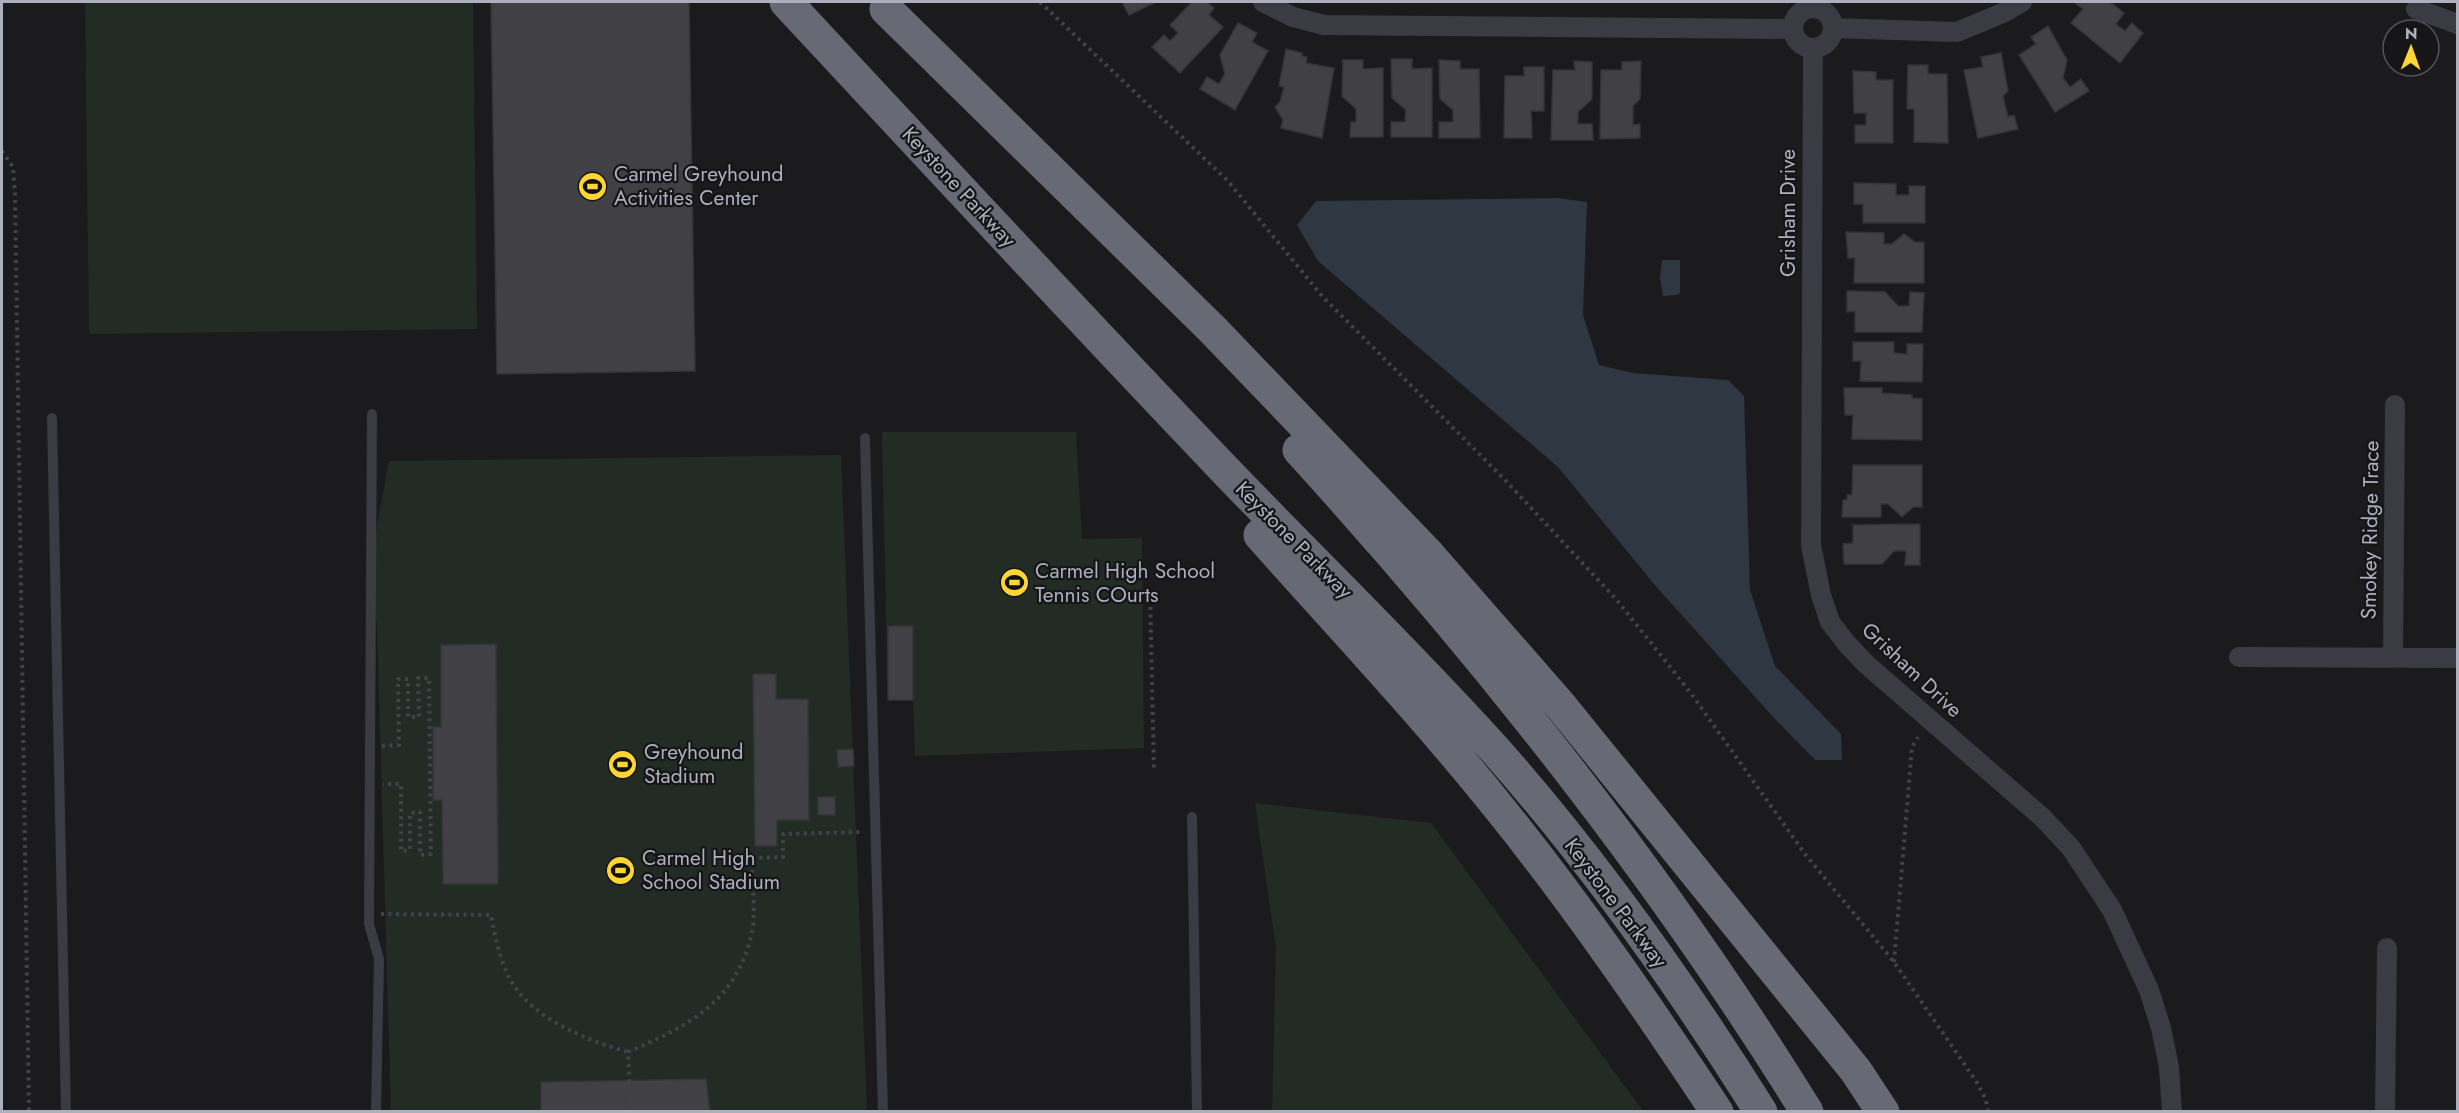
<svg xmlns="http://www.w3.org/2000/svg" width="2459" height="1113" viewBox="0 0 2459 1113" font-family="Jost,sans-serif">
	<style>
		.green { fill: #222c25 }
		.water { fill: #2f3743 }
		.building { fill: #404045; stroke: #353439; stroke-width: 1.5 }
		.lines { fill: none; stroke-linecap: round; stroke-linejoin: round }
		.path { stroke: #41424a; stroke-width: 4; stroke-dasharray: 3 4.5; stroke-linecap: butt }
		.lane { stroke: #3b3b43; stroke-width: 10 }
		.street { stroke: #3b3b43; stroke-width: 20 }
		.highway { stroke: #676974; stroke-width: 33 }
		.labels { text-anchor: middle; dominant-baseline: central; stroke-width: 4.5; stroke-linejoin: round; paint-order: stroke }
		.poi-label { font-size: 21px; fill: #adafbd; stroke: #161618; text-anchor: start }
		.street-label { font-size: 21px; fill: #adafbd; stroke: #161618 }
	</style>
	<rect width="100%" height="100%" fill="#1b1b1d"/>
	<path class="green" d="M85 2H473L477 329 89 334Z
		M882 432H1076L1082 539 1142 538 1144 748 915 756 913 700H888Z
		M841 455 867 1111H391L377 628 371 560 389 461Z
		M1255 803 1431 823 1643 1111H1272L1276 948Z"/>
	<path class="water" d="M1558 198 1587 202 1583 315 1599 365 1633 373 1728 380 1744 396 1750 590 1775 666 1841 734 1842 760H1815L1774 718 1654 584 1558 467 1318 261 1297 225 1316 201Z
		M1662 260H1680V293L1677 295 1663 296 1660 278Z"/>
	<path class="building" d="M491 2H689L695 371 497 374Z
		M1122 2H1156L1129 15Z
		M1192 2H1207L1214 8 1209 15 1223 27 1180 73 1152 47 1164 35 1170 41 1178 33 1170 25Z
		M2078 2H2110L2124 13 2116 24 2125 31 2132 23 2143 33 2120 63 2071 23 2083 9 2076 4Z
		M1238 23 1257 33 1252 42 1268 51 1235 110 1200 89 1207 77 1219 84 1225 74 1220 55Z
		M2048 26 2067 60 2063 78 2070 87 2081 79 2089 91 2055 112 2019 55 2036 44 2031 37Z
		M1286 49 1302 53V56L1307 57 1306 63 1334 68 1322 138 1281 128 1283 120 1275 107 1280 102 1284 87 1279 86Z
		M2001 53 2008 91 2003 96 2008 117 2014 115 2018 129 1978 138 1964 70 1983 67 1981 57Z
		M1391 59H1412V69L1432 68V137H1391V122H1405L1406 110 1392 98Z
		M1343 60H1363V69L1383 68V137H1350L1351 122H1356V109L1342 96Z
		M1439 60 1460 61V69H1479L1480 138H1439V122H1453V110L1440 99Z
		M1574 61 1592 62V99L1578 112V124H1592L1593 140H1551L1553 70H1575Z
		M1641 61 1640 99 1633 106V125L1640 124V138L1600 139 1601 70H1622V62Z
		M1908 65H1928V74H1947L1948 143 1914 142V109H1907Z
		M1524 67H1544V111H1531L1532 138H1504L1505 76H1524Z
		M1853 71 1876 72V80H1893V143H1855V125H1866V113H1854Z
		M1854 183 1896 184V195H1909V186H1925V223H1863V204H1854Z
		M1846 232 1884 233V244H1892L1904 234 1915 242H1924V283H1854L1855 258H1848Z
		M1847 291 1885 292 1898 306H1909L1910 292 1924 293 1922 332H1855V311L1847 312Z
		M1853 342H1894V353L1907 354V344H1923L1922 382 1860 381 1861 361H1853Z
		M1844 388H1882V393L1912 395V398L1922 399V440L1852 439 1853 415H1845Z
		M1853 465H1922V507H1913L1902 517 1888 504H1881V517H1842L1843 500H1847V495H1852Z
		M1920 524V565H1905L1906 551H1894L1882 564H1844L1843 544 1853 543V525Z
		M888 626H913V700H888Z
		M496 644 498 884H443L442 800H433V727H441V645Z
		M753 674H776V699H808L809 820H777V846H755Z
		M853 749 854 766 838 767 837 750Z
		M818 797H835V815H818Z
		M706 1079 710 1112H541V1082Z"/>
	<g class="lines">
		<path class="path" d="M1040 2 1227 180 1322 296 1504 479 1616 599 1690 692 1805 854 1894 962 1976 1081 1986 1100 1988 1112
			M2 151 13 167 15 194 29 1112
			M1150 592 1154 772
			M382 746 399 745 398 679H408V717H419L418 678H429L431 854 420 855V812L410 813V850L401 851V784H383
			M381 914 491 915C495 937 500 961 511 981 533 1019 588 1041 628 1052
			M1894 962 1912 747 1918 737
			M631 1112 628 1052C688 1026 737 1002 752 932 756 911 752 880 752 858L783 857V834L863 832"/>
		<path class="lane" d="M372 414 369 924 379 959 376 1112
			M52 418 66 1112
			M865 438 883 1112
			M1192 817 1197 1112"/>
		<path class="street" d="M1263 2 1293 17 1324 25 1793 29
			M1793 28a20 20 0 1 1 40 0a20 20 0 1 1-40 0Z
			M2416 9 2458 24
			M1833 28 1957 32 2005 12 2022 2
			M1813 48 1811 545 1821 595 1830 622 1847 644 1866 664 2043 818 2071 848 2112 910 2149 990 2161 1028 2169 1067 2172 1112
			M2239 657 2458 658
			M2393 657 2395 405
			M2385 1112 2387 948"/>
		<path class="highway" d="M786 2C931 158 1076 314 1223 468 1314 563 1409 654 1497 752 1595 863 1682 986 1761 1112
			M886 9 1213 330 1429 555 1561 706 1856 1071 1883 1112
			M1299 450C1485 654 1662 877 1807 1112
			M1260 535C1340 625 1424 714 1500 809 1578 906 1648 1008 1717 1112"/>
	</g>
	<defs>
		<symbol id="stadium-disc" viewBox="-11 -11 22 22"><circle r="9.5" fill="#fed532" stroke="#161618"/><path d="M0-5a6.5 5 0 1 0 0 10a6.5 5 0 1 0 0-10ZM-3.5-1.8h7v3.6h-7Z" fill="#111"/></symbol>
	</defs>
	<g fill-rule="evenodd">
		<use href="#stadium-disc" x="576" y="170" width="33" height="33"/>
		<use href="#stadium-disc" x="998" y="566" width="33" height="33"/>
		<use href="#stadium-disc" x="606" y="748" width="33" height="33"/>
		<use href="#stadium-disc" x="604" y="854" width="33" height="33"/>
	</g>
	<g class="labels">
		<g class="poi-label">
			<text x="614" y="174">Carmel Greyhound<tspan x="614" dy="24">Activities Center</tspan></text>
			<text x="1035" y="571">Carmel High School<tspan x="1035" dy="24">Tennis COurts</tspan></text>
			<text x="644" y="752">Greyhound<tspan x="644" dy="24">Stadium</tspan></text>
			<text x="642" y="858">Carmel High<tspan x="642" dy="24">School Stadium</tspan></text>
		</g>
		<g class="street-label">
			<text transform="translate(959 187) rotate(47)">Keystone Parkway</text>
			<text transform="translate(1788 213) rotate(-90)">Grisham Drive</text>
			<text transform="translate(2370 530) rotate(-89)">Smokey Ridge Trace</text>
			<text transform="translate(1294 540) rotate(45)">Keystone Parkway</text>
			<text transform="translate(1912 670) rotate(43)">Grisham Drive</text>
			<text transform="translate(1616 903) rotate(53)">Keystone Parkway</text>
		</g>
	</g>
	<rect width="2459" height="1113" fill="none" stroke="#adafbd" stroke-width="6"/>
	<g transform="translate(2411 48) rotate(1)"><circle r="28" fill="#161618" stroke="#52535a" stroke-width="1.5"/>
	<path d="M0-4.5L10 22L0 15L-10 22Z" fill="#fed532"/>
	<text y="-9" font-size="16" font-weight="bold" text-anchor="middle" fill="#adafbd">N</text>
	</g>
</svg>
